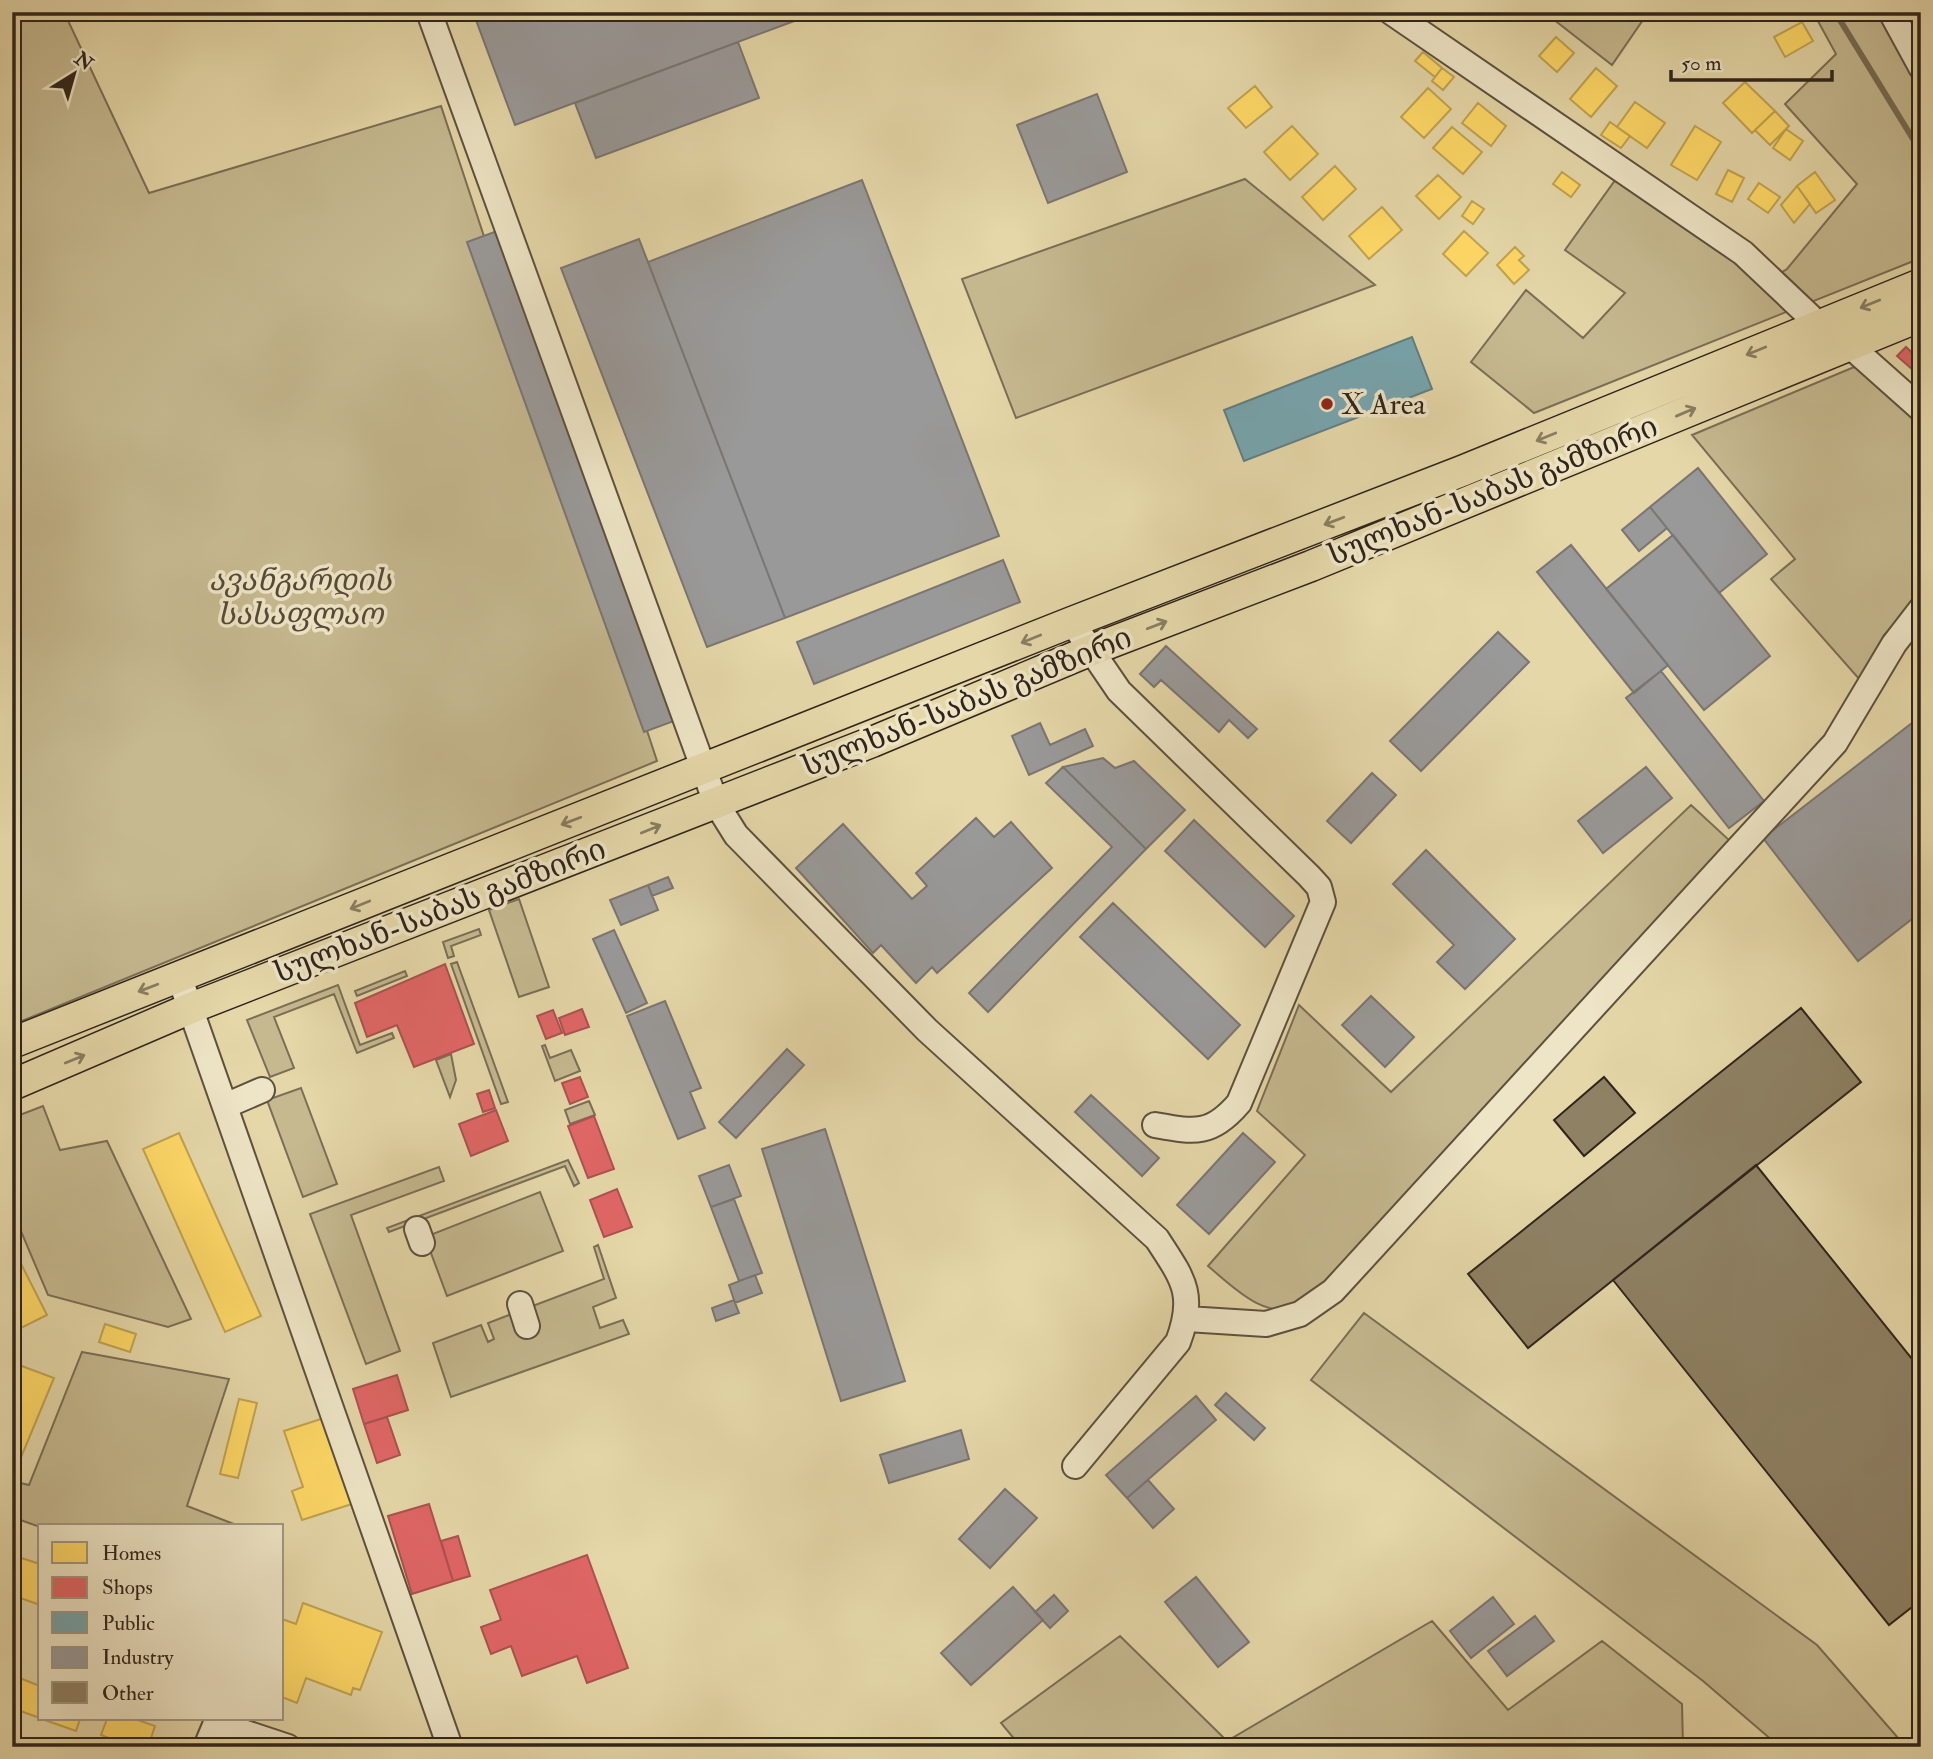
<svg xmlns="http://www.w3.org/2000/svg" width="1933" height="1759" viewBox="0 0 1933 1759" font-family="'IM FELL Double Pica','Noto Serif Georgian',serif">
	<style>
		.green { fill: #c6b990; stroke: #7b6e56; stroke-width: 2 }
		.homes { fill: #ffd966; stroke: #c1a350; stroke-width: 2 }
		.shops { fill: #e06666; stroke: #ab5250; stroke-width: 2 }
		.public { fill: #76a5af; stroke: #617e83; stroke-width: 2 }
		.industry { fill: #999; stroke: #7a7673; stroke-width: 2 }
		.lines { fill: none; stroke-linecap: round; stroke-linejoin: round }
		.stream { stroke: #776b53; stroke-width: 6 }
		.building { fill: #8e8164; stroke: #30241b; stroke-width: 2 }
		.minor-casing { stroke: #5d513e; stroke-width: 28 }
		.major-casing { stroke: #30241b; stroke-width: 33 }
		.minor { stroke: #eee5c6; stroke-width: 24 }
		.major { stroke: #e5d7a8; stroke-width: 30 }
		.oneway { stroke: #8a7e62 }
		.poi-dot { fill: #8f2418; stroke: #eee5c6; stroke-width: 2.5 }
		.labels { text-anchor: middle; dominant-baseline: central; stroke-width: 7; stroke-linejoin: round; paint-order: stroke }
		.poi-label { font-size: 30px; fill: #30241b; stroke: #eee5c6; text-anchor: start }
		.street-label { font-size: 30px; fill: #30241b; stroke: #eee5c6 }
		.park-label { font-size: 30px; font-style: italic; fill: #564938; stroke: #eee5c6 }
	</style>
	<rect width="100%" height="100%" fill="#e5d7a8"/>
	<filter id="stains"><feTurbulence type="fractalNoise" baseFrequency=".00286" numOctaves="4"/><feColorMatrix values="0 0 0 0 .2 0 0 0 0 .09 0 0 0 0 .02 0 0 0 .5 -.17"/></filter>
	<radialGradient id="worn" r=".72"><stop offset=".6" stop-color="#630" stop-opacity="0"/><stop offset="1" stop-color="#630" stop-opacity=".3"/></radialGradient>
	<path class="green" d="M12 12H64L149 193 441 106 657 761 12 1025Z
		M1544 12H1645L1647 14 1612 65Z
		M1813 12H1878L1921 94V258L1534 413 1471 362 1526 290 1583 338 1625 293 1565 250 1616 179 1723 252 1761 285 1787 269 1857 184 1785 104 1836 54Z
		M1245 179 1375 285 1016 418 962 279Z
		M1859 365 1921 422V596L1884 635 1860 680 1771 579 1795 559 1692 435Z
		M1691 805 1730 841 1330 1283C1322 1290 1310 1304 1300 1307 1265 1321 1232 1286 1208 1266L1305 1155 1257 1111 1299 1005 1391 1092Z
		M519 899 549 987 519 997 489 910Z
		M479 929 481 935 451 946 454 956 448 958 443 942Z
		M457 962 508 1102 501 1104 451 964Z
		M405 971 407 976 357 996 355 991Z
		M338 985 360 1045 392 1033 394 1038 357 1053 334 994 274 1017 294 1068 270 1077 247 1020Z
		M545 1045 550 1058 571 1050 580 1071 555 1081 542 1046Z
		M451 1054 456 1080 450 1097 436 1060Z
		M301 1088 337 1184 303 1197 267 1100Z
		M589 1101 595 1115 570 1124 565 1110Z
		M43 1106 60 1150 107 1141 191 1319 168 1327 48 1295 12 1210V1118Z
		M568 1160 579 1183 574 1186 565 1166 389 1232 387 1228Z
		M439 1167 444 1181 351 1215 400 1351 366 1364 310 1214Z
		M540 1192 563 1251 447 1296 425 1237Z
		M598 1245 616 1298 593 1307 600 1328 623 1320 629 1334 451 1397 433 1343 481 1325 488 1342 494 1339 488 1323 604 1279 594 1247Z
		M1364 1313 1817 1645 1906 1747H1780L1703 1681 1311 1380Z
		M82 1352 229 1379 187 1506 239 1526 40 1527 12 1517V1481L29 1485Z
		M1432 1621 1508 1710 1602 1641 1682 1704 1683 1747H1021L1001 1723 1120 1636 1227 1741Z"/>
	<path class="homes" d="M1280 12H1298L1290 21Z
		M1802 22 1813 41 1785 57 1774 37Z
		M1556 37 1574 53 1557 72 1539 56Z
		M1423 52 1442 68 1435 77 1415 61Z
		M1442 68 1454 77 1443 90 1432 81Z
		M1596 68 1617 86 1591 117 1570 99Z
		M1745 82 1775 111 1752 133 1723 103Z
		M1255 86 1272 107 1246 128 1228 108Z
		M1428 88 1451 109 1424 138 1401 117Z
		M1635 102 1665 123 1647 148 1617 127Z
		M1478 103 1506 126 1491 146 1462 123Z
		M1775 111 1789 126 1770 145 1755 130Z
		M1610 122 1630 136 1621 148 1601 135Z
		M1292 126 1318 154 1290 180 1264 152Z
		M1695 126 1721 142 1697 180 1671 165Z
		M1452 127 1482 152 1463 174 1433 148Z
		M1786 129 1803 141 1790 160 1773 148Z
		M1335 166 1356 189 1323 220 1302 197Z
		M1728 170 1744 178 1732 202 1716 194Z
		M1562 172 1580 185 1571 197 1553 184Z
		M1815 172 1835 200 1816 213 1797 186Z
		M1438 175 1461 197 1439 219 1416 196Z
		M1759 183 1780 197 1768 213 1748 199Z
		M1797 186 1810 204 1794 223 1781 205Z
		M1472 201 1484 209 1473 224 1462 216Z
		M1382 207 1402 230 1369 259 1349 236Z
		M1464 231 1488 253 1466 276 1443 254Z
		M1515 247 1524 256 1519 260 1529 270 1514 284 1497 265Z
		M179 1133 261 1316 225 1332 143 1149Z
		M12 1246 47 1315 15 1331 12 1325Z
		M105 1324 136 1334 130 1352 99 1342Z
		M19 1365 54 1378 17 1467 12 1465V1381Z
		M239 1399 257 1403 238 1478 220 1474Z
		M327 1417 355 1503 302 1520 292 1491 303 1487 284 1431Z
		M12 1555 40 1564V1605L12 1595Z
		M303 1603 382 1632 360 1690 353 1688 351 1695 306 1678 297 1703 282 1697V1619L296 1624Z
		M12 1675 40 1686V1718L12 1708Z
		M42 1719H80L76 1731Z
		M107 1719H135L155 1726 148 1747H132L101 1735Z"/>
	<path class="shops" d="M1906 347 1921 361V377L1897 356Z
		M445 964 474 1044 414 1067 397 1025 367 1037 355 1003Z
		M582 1009 589 1027 565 1035 559 1018Z
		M553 1010 562 1033 546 1039 537 1016Z
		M580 1077 588 1097 570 1104 562 1083Z
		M489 1090 495 1108 483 1112 477 1094Z
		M496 1110 508 1141 471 1156 459 1124Z
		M594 1116 614 1169 588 1178 568 1126Z
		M617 1189 632 1227 604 1237 590 1200Z
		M397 1375 408 1410 364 1424 353 1389Z
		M387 1417 400 1455 377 1463 364 1424Z
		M429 1504 453 1581 412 1594 388 1516Z
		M458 1536 470 1576 453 1581 441 1541Z
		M587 1555 628 1668 587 1683 577 1656 522 1676 511 1646 491 1654 481 1627 501 1620 490 1590Z"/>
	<path class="public" d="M1412 337 1432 389 1244 461 1224 410Z"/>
	<path class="industry" d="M473 12H804L805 17 515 125Z
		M738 42 759 98 596 158 575 103Z
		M1097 94 1127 172 1048 203 1017 125Z
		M862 180 999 536 785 618 648 262Z
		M497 231 674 721 644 732 467 242Z
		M639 239 785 618 707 647 561 268Z
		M1698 468 1767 554 1719 593 1650 507Z
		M1650 507 1667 528 1639 551 1622 530Z
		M1673 535 1770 656 1704 710 1606 589Z
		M1571 545 1668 665 1634 693 1537 572Z
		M1003 560 1020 602 814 684 797 642Z
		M1498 632 1529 662 1421 771 1390 741Z
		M1166 646 1257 729 1248 738 1229 720 1219 732 1161 680 1154 687 1140 674Z
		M1661 671 1764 801 1729 828 1626 698Z
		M1921 716V912L1858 961 1763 838Z
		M1040 723 1050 745 1085 729 1093 746 1029 775 1012 736Z
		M1103 758 1115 768 1134 761 1185 810 1146 849 1063 767Z
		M1063 767 1146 849 988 1012 969 993 1112 847 1046 783Z
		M1646 767 1672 798 1603 853 1578 821Z
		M1372 773 1396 795 1351 843 1327 821Z
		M976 818 994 837 1011 822 1052 868 937 973 932 967 916 983 881 945 873 953 796 868 843 824 912 899 927 886 916 873Z
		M1194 820 1294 916 1265 947 1165 851Z
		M1426 850 1515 939 1465 989 1437 962 1454 945 1393 884Z
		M668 877 673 888 652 896 648 885Z
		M648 885 658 910 621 925 610 900Z
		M1113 903 1240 1025 1208 1059 1080 937Z
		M614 930 647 1003 626 1013 593 939Z
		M1371 996 1414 1037 1385 1067 1342 1025Z
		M665 1001 701 1088 690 1092 705 1128 678 1139 627 1016Z
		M787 1049 804 1065 736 1138 719 1122Z
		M1091 1095 1159 1158 1142 1176 1075 1112Z
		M825 1129 905 1381 841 1401 762 1149Z
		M1243 1133 1275 1162 1209 1234 1177 1205Z
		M729 1165 741 1196 711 1207 699 1176Z
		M734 1199 762 1273 739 1281 711 1207Z
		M755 1275 762 1293 735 1303 729 1285Z
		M734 1300 739 1313 716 1321 712 1308Z
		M1226 1393 1265 1428 1254 1440 1215 1405Z
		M1196 1396 1216 1420 1127 1498 1106 1475Z
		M961 1430 969 1459 889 1483 880 1455Z
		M1148 1480 1174 1509 1153 1528 1127 1498Z
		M1005 1489 1037 1518 990 1568 959 1539Z
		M1196 1577 1249 1642 1218 1667 1165 1602Z
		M1013 1587 1043 1620 971 1685 941 1653Z
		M1054 1595 1068 1611 1050 1628 1035 1612Z
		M1493 1597 1514 1624 1471 1658 1450 1631Z
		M1535 1616 1554 1641 1507 1676 1488 1651Z"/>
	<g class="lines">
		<path class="stream" d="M1835 12 1921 152"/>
	</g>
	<path class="building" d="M1801 1008 1861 1082 1528 1348 1468 1274Z
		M1604 1077 1635 1113 1584 1156 1554 1120Z
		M1756 1165 1921 1370V1600L1889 1625 1613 1280Z"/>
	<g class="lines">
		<defs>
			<path id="minor" d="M429 12 716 803 736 835 927 1030 1157 1239C1183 1279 1196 1294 1178 1342L1075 1466
				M1391 12 1743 253 1819 325 1848 344 1921 409
				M1891 12 1921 67
				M1072 622 1119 691 1309 876 1319 887 1323 902 1239 1103C1211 1136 1194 1132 1155 1125
				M179 976 450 1747
				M225 1106 262 1090
				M417 1229 422 1243
				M520 1304 527 1326
				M1187 1319 1266 1324 1300 1314 1333 1291 1835 743 1894 644 1921 609
				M206 1747 216 1723 288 1747"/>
			<path id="major" d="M12 1043 1072 622 1462 471 1921 284
				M12 1085 191 1008 872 742 1089 651 1311 566 1921 316"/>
		</defs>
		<use href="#minor" class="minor-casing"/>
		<use href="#major" class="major-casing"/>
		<use href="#minor" class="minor"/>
		<use href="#major" class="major"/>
	</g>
	<defs><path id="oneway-shaft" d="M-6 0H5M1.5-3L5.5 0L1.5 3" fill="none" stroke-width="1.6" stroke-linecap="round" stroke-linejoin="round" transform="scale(1.75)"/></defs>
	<g class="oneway">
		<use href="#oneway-shaft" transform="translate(1870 304) rotate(158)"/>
		<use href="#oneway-shaft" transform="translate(1756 351) rotate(158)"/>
		<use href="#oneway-shaft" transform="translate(1686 412) rotate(-23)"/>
		<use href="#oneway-shaft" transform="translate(1546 437) rotate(158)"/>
		<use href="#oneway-shaft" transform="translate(1334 521) rotate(159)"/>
		<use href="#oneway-shaft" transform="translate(1157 625) rotate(-21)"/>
		<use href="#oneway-shaft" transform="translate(1031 639) rotate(158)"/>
		<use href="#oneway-shaft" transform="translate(571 821) rotate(159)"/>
		<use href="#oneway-shaft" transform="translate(651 829) rotate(-22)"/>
		<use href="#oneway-shaft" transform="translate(360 905) rotate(158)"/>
		<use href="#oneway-shaft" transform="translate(148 988) rotate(159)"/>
		<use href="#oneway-shaft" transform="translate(75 1059) rotate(-22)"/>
	</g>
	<circle class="poi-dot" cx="1327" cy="404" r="7"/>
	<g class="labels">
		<g class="poi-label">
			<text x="1341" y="404">X Area</text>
		</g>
		<g class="street-label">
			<text transform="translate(1493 491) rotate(-22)">სულხან-საბას გამზირი</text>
			<text transform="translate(967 702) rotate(-22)">სულხან-საბას გამზირი</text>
			<text transform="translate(440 911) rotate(-21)">სულხან-საბას გამზირი</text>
		</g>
		<g class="park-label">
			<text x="300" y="580">ავანგარდის<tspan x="300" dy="34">სასაფლაო</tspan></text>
		</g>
	</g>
	<rect width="1933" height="1759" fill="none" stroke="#e5d7a8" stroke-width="42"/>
	<rect x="14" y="14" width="1905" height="1731" fill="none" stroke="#30241b" stroke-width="3.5"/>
	<rect x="21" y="21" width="1891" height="1717" fill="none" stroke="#30241b" stroke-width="2"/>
	<rect x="38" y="1524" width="245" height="196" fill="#eee5c6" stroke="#a29882" stroke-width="2"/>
	<rect x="52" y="1542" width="35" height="21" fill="#ffd966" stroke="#a29882" stroke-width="2"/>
	<text x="102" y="1560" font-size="21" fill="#30241b">Homes</text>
	<rect x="52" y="1577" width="35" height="21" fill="#e06666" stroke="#a29882" stroke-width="2"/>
	<text x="102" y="1594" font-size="21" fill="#30241b">Shops</text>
	<rect x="52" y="1612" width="35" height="21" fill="#76a5af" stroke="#a29882" stroke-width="2"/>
	<text x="102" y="1630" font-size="21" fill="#30241b">Public</text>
	<rect x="52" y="1647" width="35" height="21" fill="#999999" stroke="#a29882" stroke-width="2"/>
	<text x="102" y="1664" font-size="21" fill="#30241b">Industry</text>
	<rect x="52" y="1682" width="35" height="21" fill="#8e8164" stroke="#a29882" stroke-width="2"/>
	<text x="102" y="1700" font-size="21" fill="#30241b">Other</text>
	<g transform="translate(74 74) rotate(37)" stroke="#eee5c6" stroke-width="5" paint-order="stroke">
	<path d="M0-5L12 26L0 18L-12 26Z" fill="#30241b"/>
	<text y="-10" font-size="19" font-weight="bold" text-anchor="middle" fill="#30241b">N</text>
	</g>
	<path d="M1671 70v10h161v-10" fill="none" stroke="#30241b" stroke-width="3.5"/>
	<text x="1681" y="70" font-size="21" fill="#30241b" stroke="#eee5c6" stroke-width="5" paint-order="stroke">50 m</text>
	<rect width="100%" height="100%" filter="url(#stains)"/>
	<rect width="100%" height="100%" fill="url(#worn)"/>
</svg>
